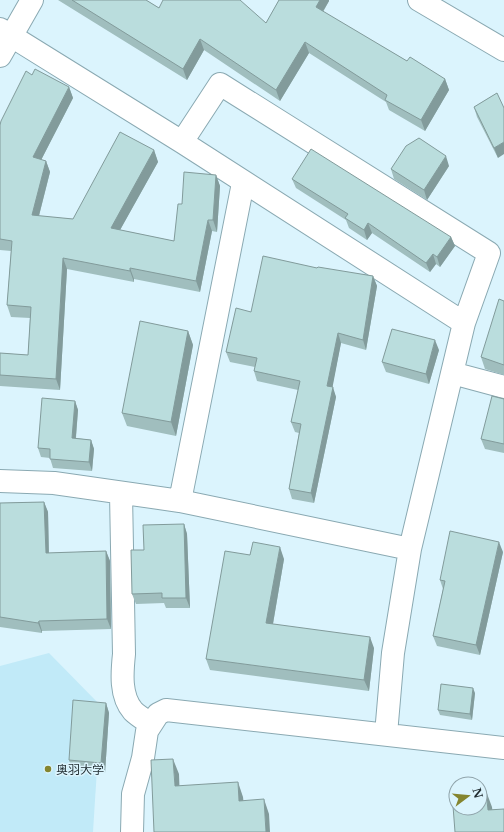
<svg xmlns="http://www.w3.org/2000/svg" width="504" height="832" viewBox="0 0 504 832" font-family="'Libre Baskerville','Noto Sans JP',serif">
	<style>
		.built { fill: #c1eaf8 }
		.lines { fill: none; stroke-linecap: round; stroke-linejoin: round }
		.minor-casing { stroke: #8aa9b2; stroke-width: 24 }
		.minor { stroke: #fff; stroke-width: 22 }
		.wall { fill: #a0bebe }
		.shaded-wall { fill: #829b9b }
		.building { fill: #badddd; stroke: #829b9b }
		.poi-dot { fill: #84852f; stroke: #dbf4fd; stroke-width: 1.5 }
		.labels { text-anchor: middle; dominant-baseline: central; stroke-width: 3; stroke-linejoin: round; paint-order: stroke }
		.poi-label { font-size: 12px; fill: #1f2b2f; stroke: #dbf4fd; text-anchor: start }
	</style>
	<rect width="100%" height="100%" fill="#dbf4fd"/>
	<path class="built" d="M49 653 101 706 93 832H0V666Z"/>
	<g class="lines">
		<defs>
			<path id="minor" d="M419 0 504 50
				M0 29 182 142 464 323
				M0 56 32 0
				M182 142 220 84 489 253 464 323 410 549 393 653 386 734
				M452 373 504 387
				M0 481 54 483 180 501 410 549
				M121 494 124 654C122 673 120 696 133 711 138 716 145 720 151 724
				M180 501 243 183
				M132 832 133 794 143 758 147 731 158 714 166 710 504 748"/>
		</defs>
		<use href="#minor" class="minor-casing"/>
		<use href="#minor" class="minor"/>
	</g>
	<path class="wall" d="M58 0H146L159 8 266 23 279 0H329V1L323 12 407 61 445 79 449 90 425 131 389 110 386 102 309 53 280 101 204 50 187 80Z
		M32 75 69 87 73 98 41 160 46 161 50 172 39 216 73 219 154 150 158 162 120 230 174 241 182 204 216 175 220 186 217 232 212 231 200 292 134 279V282L67 269 60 390 0 386V353L28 355 30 318 11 317 7 305 11 251 0 250V125Z
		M497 93 498 158 477 117 474 107Z
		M449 166 427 200 394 179 391 169Z
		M292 179 451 237 455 246 440 267 436 264 430 272 372 233 367 240 349 228 346 220 296 188Z
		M317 268 373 276 377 286 366 350 341 343 332 387 336 397 314 503 292 499 289 489 299 433 295 432 291 422 298 390 257 381 254 371 255 367 230 362 226 352 251 312Z
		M504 301V375L485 369 481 357Z
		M188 331 193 345 176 436 127 426 122 413Z
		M439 350 429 384 386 372 382 362Z
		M504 399V453L485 449 481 439Z
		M75 401 78 410 76 438 91 440 94 449 92 471 53 468 50 458 41 457 38 448Z
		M44 502 48 512 49 553 106 551 110 561 111 629 42 631V633L0 627V503Z
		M184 524 187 534 190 608H166L164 603 136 604 132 594 144 550Z
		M503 552 480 655 437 646 433 636 443 589 440 580Z
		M250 555 284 559 273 624 374 648 369 691 210 670 206 659Z
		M475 693 472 720 440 715 438 710Z
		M106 703 109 713 105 773 72 770 69 760Z"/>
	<path class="shaded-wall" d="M320 0H329V1L319 18 316 7Z
		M200 39 204 50 187 80 183 69Z
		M305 42 309 53 280 101 276 90Z
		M445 79 449 90 425 131 421 120Z
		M69 87 73 98 37 168 33 157Z
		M504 142V154L498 158 494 148Z
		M154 150 158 162 115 239 111 228Z
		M446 156 449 166 427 200 424 190Z
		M46 161 50 172 36 227 32 215Z
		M216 175 220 186 217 232 213 220Z
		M208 220 212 231 200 292 196 281Z
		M368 223 372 233 367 240 364 230Z
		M451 237 455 246 440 267 437 257Z
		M433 254 436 264 430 272 426 263Z
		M63 258 67 269 60 390 56 379Z
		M130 268 134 279V282L130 271Z
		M373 276 377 286 366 350 363 340Z
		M188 331 193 345 176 436 171 422Z
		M338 333 341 343 331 395 327 386Z
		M435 340 439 350 429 384 426 374Z
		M333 387 336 397 314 503 311 493Z
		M75 401 78 410 75 447 72 438Z
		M91 440 94 449 92 471 89 462Z
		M44 502 48 512 49 563 46 553Z
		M184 524 187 534 190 608 186 598Z
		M499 542 503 552 480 655 476 645Z
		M280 547 284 559 271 635 266 623Z
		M106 551 110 561 111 629 107 619Z
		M39 621 42 631V633L38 623Z
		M370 637 374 648 369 691 364 680Z
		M473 688 475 693 472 720 470 714Z
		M106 703 109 713 105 773 101 763Z
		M173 759 179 774 180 802 175 786Z
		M238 782 243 797 245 816 239 801Z
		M486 791 492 807 494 826 488 810Z
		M264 799 269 814 270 832H266Z"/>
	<path class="building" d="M72 0H146L159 8 163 0H240L266 23 279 0H320L316 7 407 61 410 57 445 79 421 120 385 100 387 95 305 42 276 90 200 39 183 69Z
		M35 69 69 87 33 157 46 161 32 215 73 219 120 132 154 150 111 228 174 241 178 204H182L184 172 216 175 213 220H208L196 281 130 268V271L63 258 56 379 0 375V353L28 355 31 307 7 305 12 241 0 239V125L1 121 26 71 32 75Z
		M497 93 504 108V142L494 148 474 107Z
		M419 138 446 156 424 190 391 169 406 146Z
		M311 149 451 237 437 257 433 254 426 263 368 223 364 230 345 218 348 214 292 179Z
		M263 256 317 268 318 267 373 276 363 340 338 333 327 386 333 387 311 493 289 489 301 424 291 422 300 381 254 371 257 358 226 352 236 308 251 312Z
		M499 299 504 301V365L481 357Z
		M140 321 188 331 171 422 122 413Z
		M392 329 435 340 426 374 382 362Z
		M492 396 504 399V444L481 439Z
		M42 398 75 401 72 438 91 440 89 462 50 459V449L38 448Z
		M44 502 46 553 106 551 107 619 39 621 38 623 0 617V503Z
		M184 524 186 598H162V593L132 594 131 550H144L143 525Z
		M450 531 499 542 476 645 433 636 445 581 440 580Z
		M253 542 280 547 266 623 370 637 364 680 206 659 225 551 250 555Z
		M441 684 473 688 470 714 438 710Z
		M73 700 106 703 101 763 69 760Z
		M173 759 175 786 238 782 239 801 264 799 266 832H154L151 760Z
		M480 791H486L488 810 504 809V832H455L452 793H456V808H480Z"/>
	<circle class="poi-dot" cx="48" cy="769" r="4"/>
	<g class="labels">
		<g class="poi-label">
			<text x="56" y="769">奥羽大学</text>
		</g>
	</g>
	<g transform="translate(468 796) rotate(74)"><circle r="19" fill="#dbf4fd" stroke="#90a4ab"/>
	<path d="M0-3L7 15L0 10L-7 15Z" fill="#84852f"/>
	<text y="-6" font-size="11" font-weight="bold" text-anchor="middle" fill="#1f2b2f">N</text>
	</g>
</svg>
